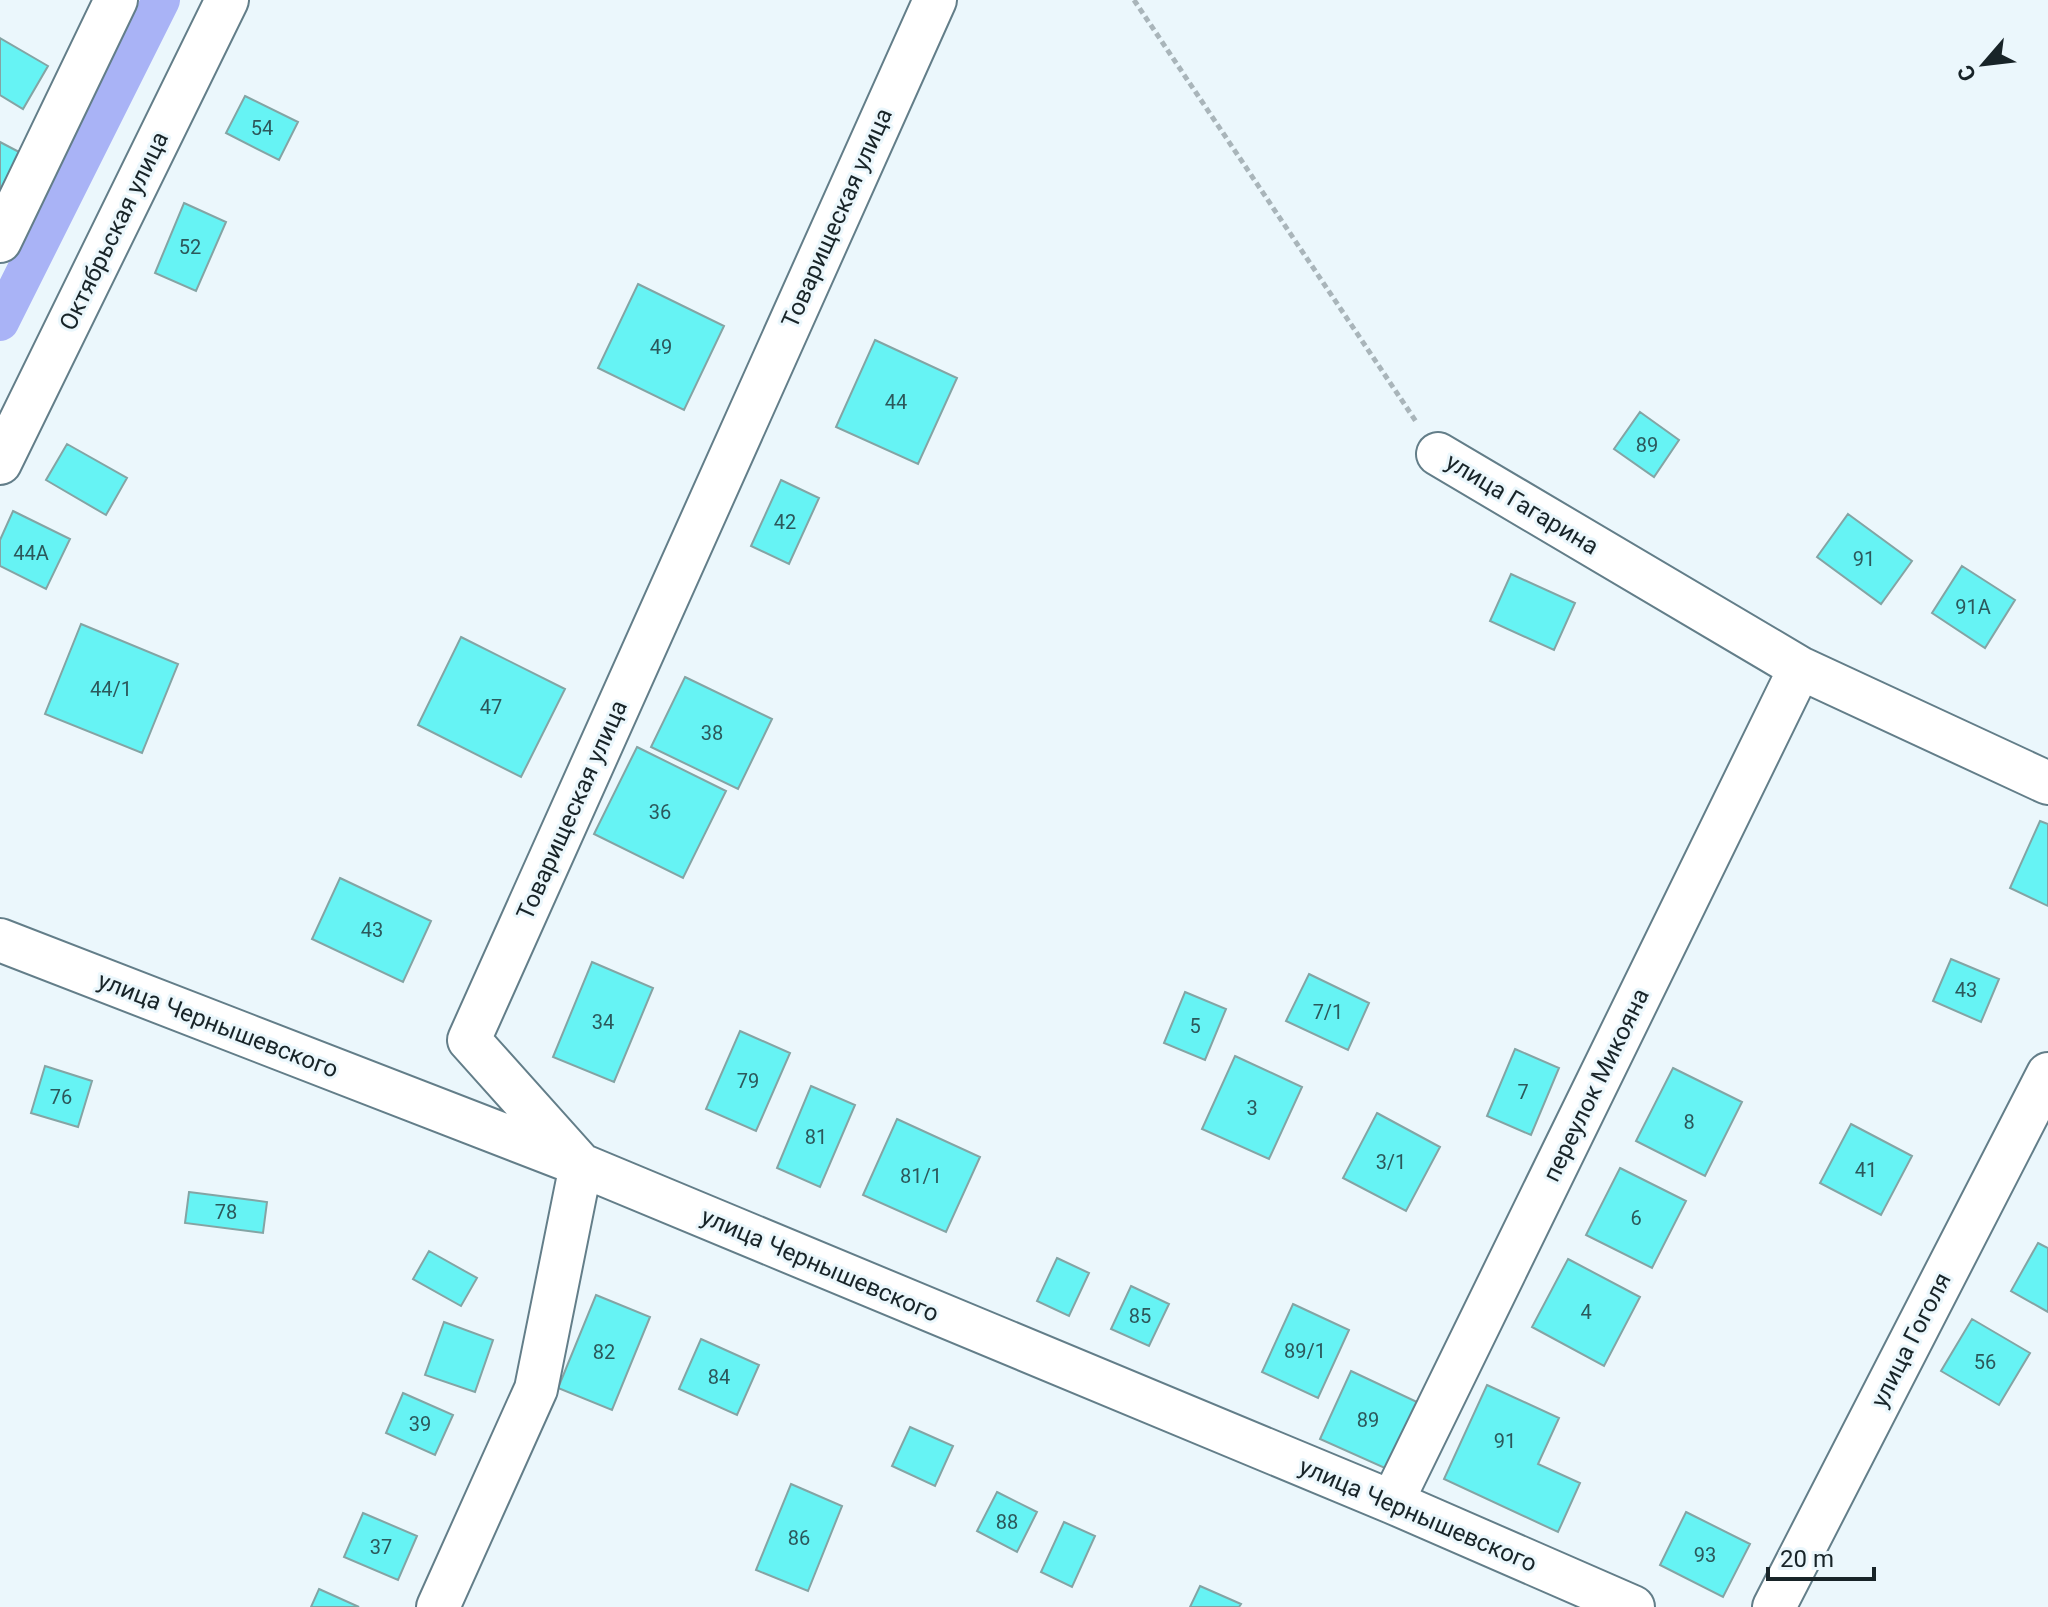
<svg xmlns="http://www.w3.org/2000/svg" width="2048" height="1607" viewBox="0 0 2048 1607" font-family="Roboto,sans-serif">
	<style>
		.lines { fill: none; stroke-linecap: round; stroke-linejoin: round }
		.canal { stroke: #a9b3f6; stroke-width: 38 }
		.building { fill: #66f3f4; stroke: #84a4a4; stroke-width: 2 }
		.street-casing { stroke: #637e89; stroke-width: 46 }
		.path { stroke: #a9b5ba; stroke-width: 5; stroke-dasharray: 6 4; stroke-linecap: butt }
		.street { stroke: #fff; stroke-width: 42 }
		.labels { text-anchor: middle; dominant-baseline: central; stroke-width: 6; stroke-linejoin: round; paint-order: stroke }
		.number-label { font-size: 20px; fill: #2c585b }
		.street-label { font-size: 24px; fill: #182428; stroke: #ebf7fc }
	</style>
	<rect width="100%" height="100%" fill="#ebf7fc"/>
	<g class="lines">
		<path class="canal" d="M0 322 161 0"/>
	</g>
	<path class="building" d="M0 38 48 66 23 109 0 95Z
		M245 96 298 122 279 160 226 133Z
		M0 142 21 153 0 195Z
		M184 203 226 222 196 291 155 273Z
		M638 284 724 326 684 410 598 368Z
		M875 340 957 378 918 464 836 427Z
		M1640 412 1679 440 1654 477 1614 449Z
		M67 444 127 478 106 515 46 480Z
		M781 480 819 498 789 564 751 546Z
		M13 511 70 539 46 589 0 566V540Z
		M1848 514 1912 561 1881 604 1817 557Z
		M1962 566 2015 600 1985 648 1932 613Z
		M1511 574 1575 603 1554 650 1490 621Z
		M81 624 178 664 142 753 45 714Z
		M461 637 565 689 521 777 418 725Z
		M685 677 772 719 738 789 651 747Z
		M637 747 726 791 683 878 594 834Z
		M2040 821 2048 824V906L2010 888Z
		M340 878 431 921 403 982 312 939Z
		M1951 959 1999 979 1981 1022 1933 1001Z
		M592 962 653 988 614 1082 553 1057Z
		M1309 974 1369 1003 1348 1050 1286 1021Z
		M1185 992 1226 1009 1205 1060 1164 1043Z
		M740 1031 790 1053 756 1131 706 1109Z
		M1515 1049 1559 1068 1531 1135 1487 1116Z
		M1235 1056 1302 1087 1269 1159 1202 1129Z
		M45 1066 92 1081 78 1127 31 1113Z
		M1673 1068 1742 1102 1705 1176 1636 1141Z
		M811 1086 855 1105 820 1187 777 1168Z
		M1377 1113 1440 1147 1406 1211 1343 1178Z
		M897 1119 980 1157 946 1232 863 1195Z
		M1851 1124 1912 1156 1881 1215 1820 1183Z
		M1620 1168 1686 1201 1652 1268 1586 1235Z
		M189 1192 267 1202 263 1233 185 1223Z
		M2038 1243 2048 1248V1312L2011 1291Z
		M429 1251 477 1278 461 1306 413 1279Z
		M1057 1258 1089 1273 1069 1316 1037 1301Z
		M1568 1259 1640 1297 1604 1366 1532 1327Z
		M1131 1286 1169 1304 1149 1346 1111 1329Z
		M596 1295 650 1317 612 1410 558 1388Z
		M1293 1304 1349 1330 1318 1398 1262 1372Z
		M1972 1319 2030 1353 1999 1405 1941 1371Z
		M444 1322 493 1340 475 1392 425 1375Z
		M701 1339 759 1365 737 1415 679 1389Z
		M1351 1371 1417 1402 1387 1469 1320 1439Z
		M1487 1385 1559 1418 1538 1464 1580 1483 1558 1532 1444 1479Z
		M403 1393 453 1415 435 1455 386 1433Z
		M910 1427 953 1446 935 1486 892 1466Z
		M791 1484 842 1506 808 1591 756 1570Z
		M997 1492 1037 1512 1017 1552 977 1531Z
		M1686 1512 1750 1544 1723 1597 1660 1565Z
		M363 1513 417 1536 398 1580 344 1557Z
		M1064 1522 1095 1536 1072 1587 1041 1572Z
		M1200 1586 1241 1604 1239 1607H1190Z
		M319 1589 359 1607H311Z"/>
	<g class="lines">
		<defs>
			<path id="street" d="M0 241 116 0
				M1438 454 1800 668 2048 783
				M0 463 227 0
				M0 940 581 1165 1392 1502 1633 1607
				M1392 1502 1800 668
				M438 1607 536 1389 581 1165 469 1040 935 0
				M1774 1607 2048 1074"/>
		</defs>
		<use href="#street" class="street-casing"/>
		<path class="path" d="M1134 0 1417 423"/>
		<use href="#street" class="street"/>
	</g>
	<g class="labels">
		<g class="number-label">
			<text x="262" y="128">54</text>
			<text x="190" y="247">52</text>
			<text x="661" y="347">49</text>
			<text x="896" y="402">44</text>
			<text x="1647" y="445">89</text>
			<text x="785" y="522">42</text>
			<text x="31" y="553">44А</text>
			<text x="1864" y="559">91</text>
			<text x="1973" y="607">91А</text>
			<text x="111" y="689">44/1</text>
			<text x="491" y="707">47</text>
			<text x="712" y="733">38</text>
			<text x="660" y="812">36</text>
			<text x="372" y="930">43</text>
			<text x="1966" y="990">43</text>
			<text x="1328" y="1012">7/1</text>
			<text x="603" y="1022">34</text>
			<text x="1195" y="1026">5</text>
			<text x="748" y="1081">79</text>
			<text x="1523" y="1092">7</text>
			<text x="61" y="1097">76</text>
			<text x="1252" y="1108">3</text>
			<text x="1689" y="1122">8</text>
			<text x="816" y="1137">81</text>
			<text x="1391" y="1162">3/1</text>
			<text x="1866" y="1170">41</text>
			<text x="921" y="1176">81/1</text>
			<text x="226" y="1212">78</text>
			<text x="1636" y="1218">6</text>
			<text x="1586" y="1312">4</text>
			<text x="1140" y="1316">85</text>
			<text x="1305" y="1351">89/1</text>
			<text x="604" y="1352">82</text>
			<text x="1985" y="1362">56</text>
			<text x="719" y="1377">84</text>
			<text x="1368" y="1420">89</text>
			<text x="420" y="1424">39</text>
			<text x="1505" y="1441">91</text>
			<text x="1007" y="1522">88</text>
			<text x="799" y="1538">86</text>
			<text x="381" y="1547">37</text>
			<text x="1705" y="1555">93</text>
		</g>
		<g class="street-label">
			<text transform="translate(837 218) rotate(-66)">Товарищеская улица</text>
			<text transform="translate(114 231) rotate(-64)">Октябрьская улица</text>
			<text transform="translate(1522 504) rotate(31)">улица Гагарина</text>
			<text transform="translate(572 810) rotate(-66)">Товарищеская улица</text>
			<text transform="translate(218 1025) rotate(21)">улица Чернышевского</text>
			<text transform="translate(1596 1085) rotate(-64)">переулок Микояна</text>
			<text transform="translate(820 1265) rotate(23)">улица Чернышевского</text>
			<text transform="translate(1911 1340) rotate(-63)">улица Гоголя</text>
			<text transform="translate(1418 1515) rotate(23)">улица Чернышевского</text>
		</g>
	</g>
	<g transform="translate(1984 64) rotate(242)" stroke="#ebf7fc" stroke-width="6" paint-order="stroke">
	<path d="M0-6L14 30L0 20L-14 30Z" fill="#182428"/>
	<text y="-12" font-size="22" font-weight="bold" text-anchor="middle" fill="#182428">С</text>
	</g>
	<path d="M1768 1567v12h106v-12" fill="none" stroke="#182428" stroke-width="4"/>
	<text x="1780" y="1567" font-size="24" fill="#182428" stroke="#ebf7fc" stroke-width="6" paint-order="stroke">20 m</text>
</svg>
